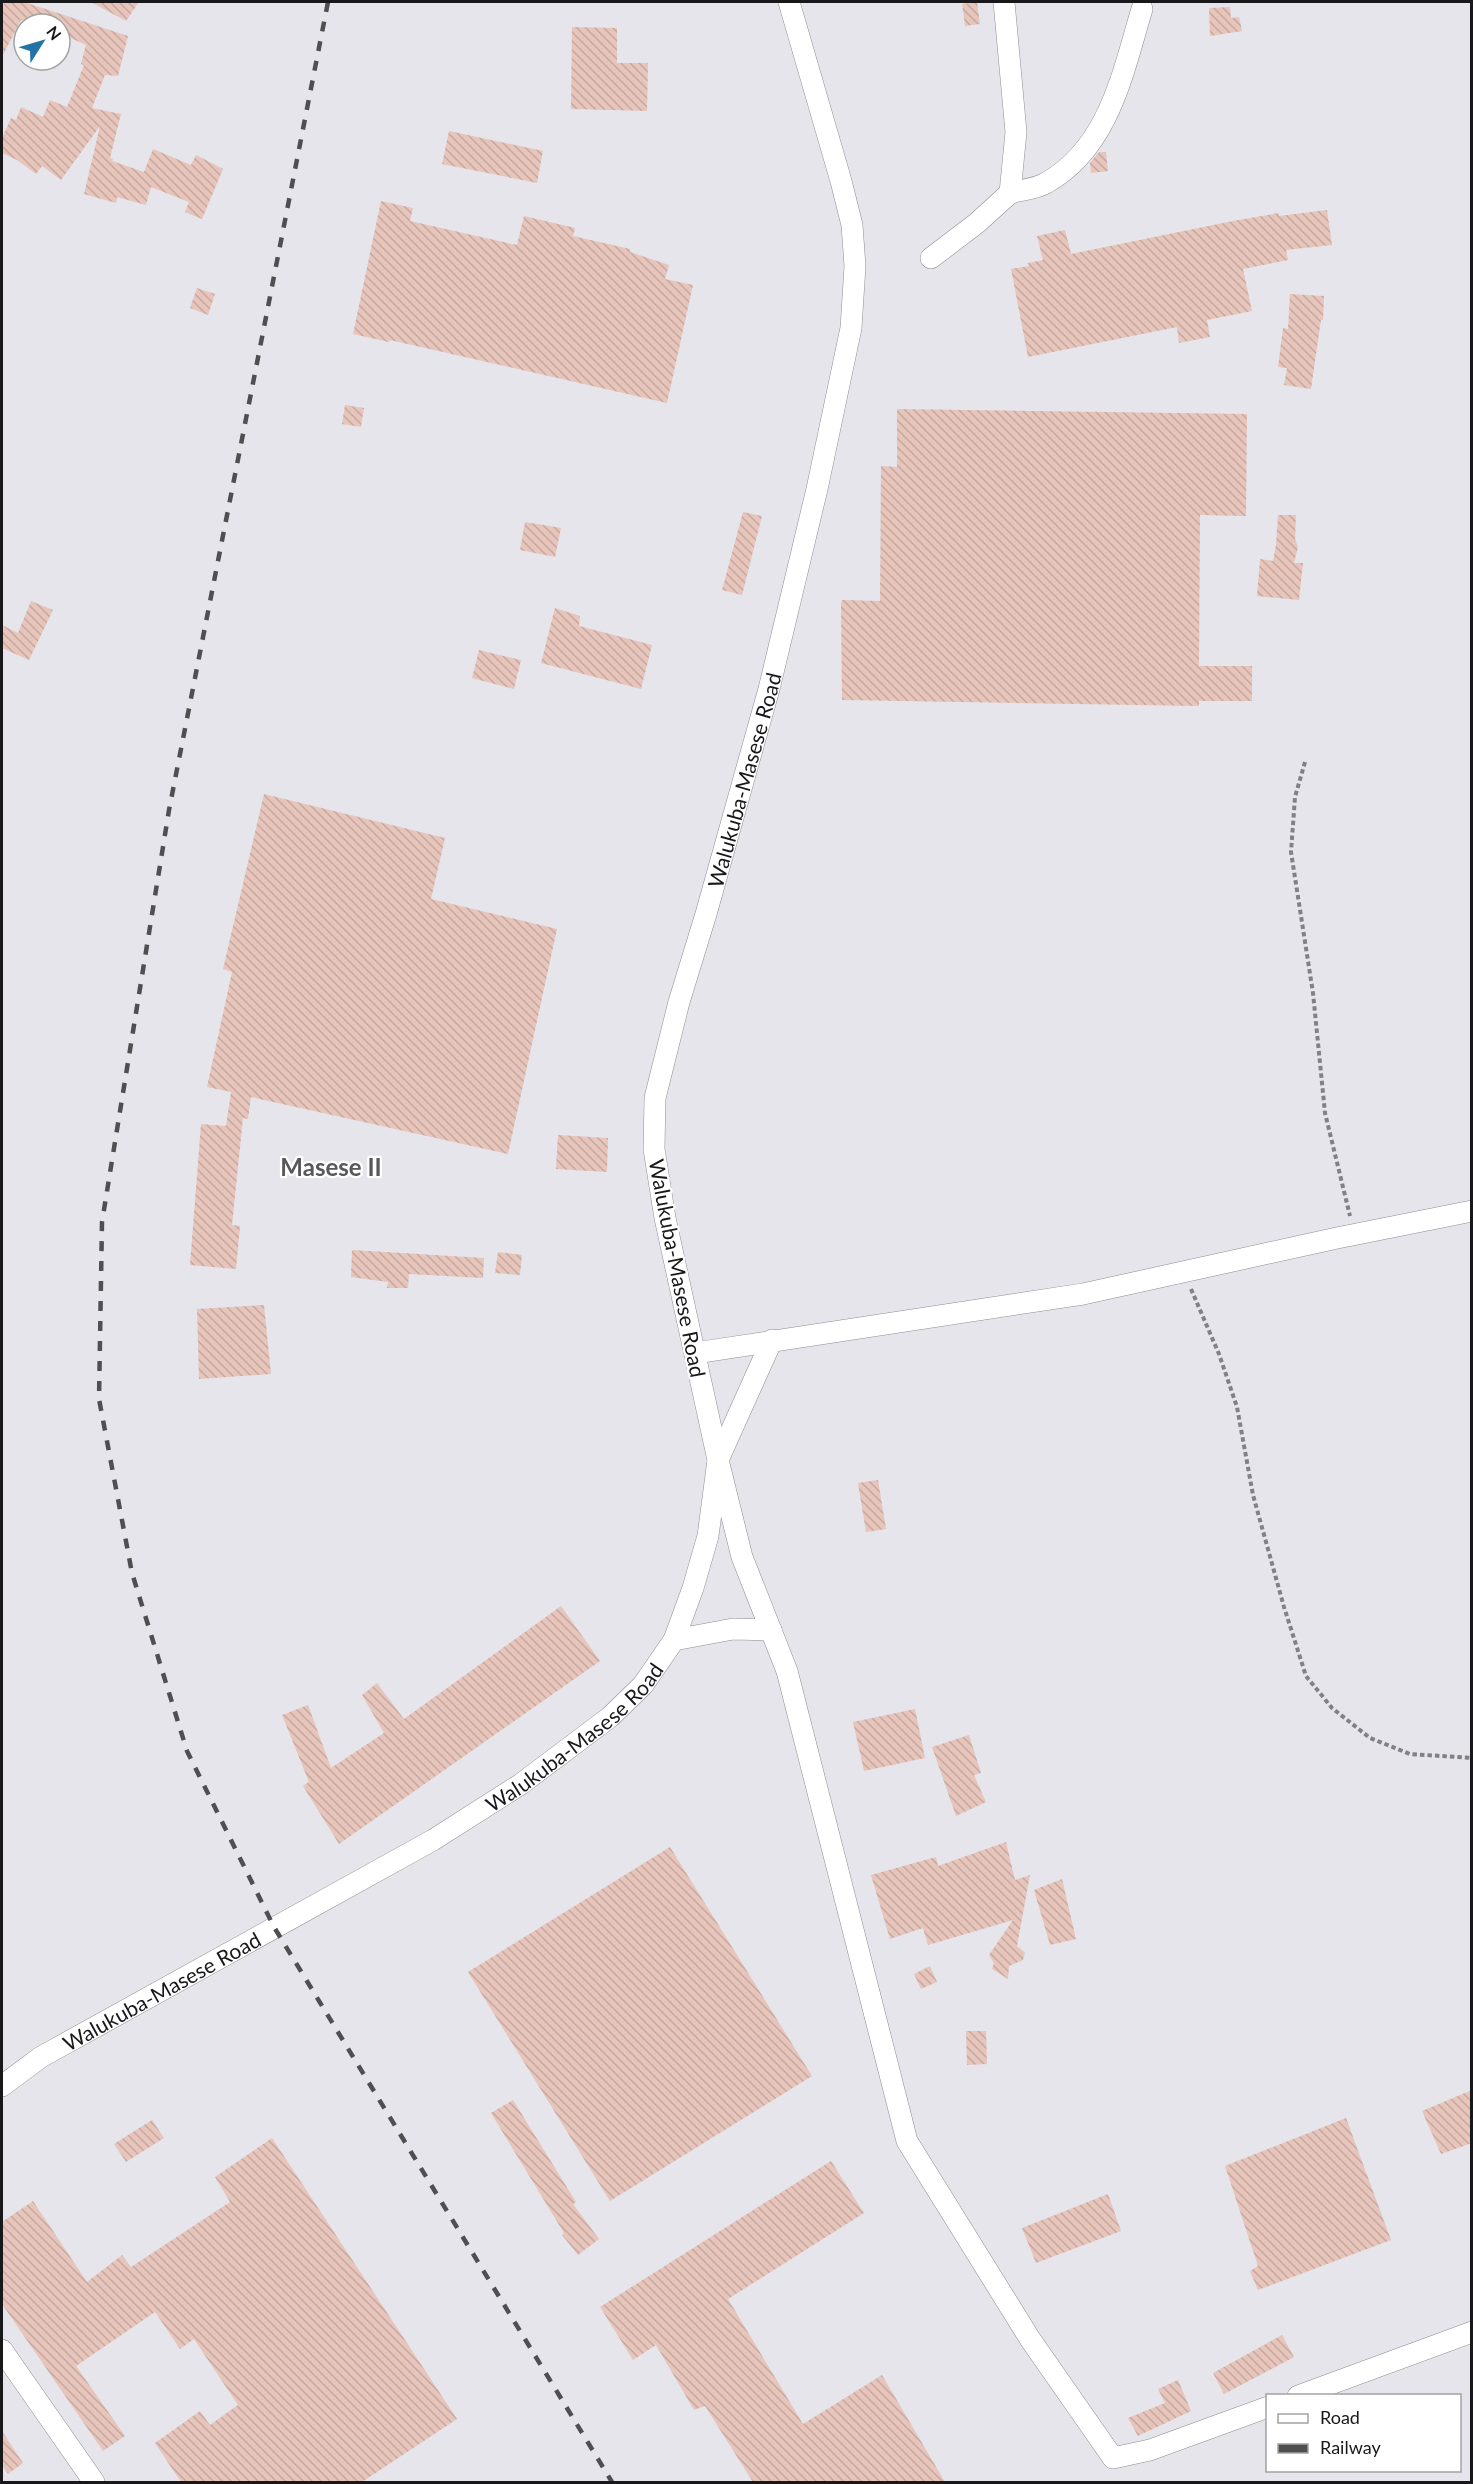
<svg xmlns="http://www.w3.org/2000/svg" width="1473" height="2484" viewBox="0 0 1473 2484" font-family="Lato,sans-serif">
	<style>
		.building { fill: url(#building-back-hatch) }
		.lines { fill: none; stroke-linecap: round; stroke-linejoin: round }
		.minor-casing { stroke: #8d8d93; stroke-width: 22 }
		.path { stroke: #808085; stroke-width: 4; stroke-dasharray: 4.5 3; stroke-linecap: butt }
		.minor { stroke: #fff; stroke-width: 21 }
		.rail { stroke: #4f4f52; stroke-width: 4.5; stroke-dasharray: 10 10; stroke-linecap: butt }
		.labels { text-anchor: middle; dominant-baseline: central; stroke-width: 4.5; stroke-linejoin: round; paint-order: stroke }
		.street-label { font-size: 21px; fill: #18181b; stroke: #fff }
		.quarter-label { font-size: 24px; font-weight: bold; fill: #57575c; stroke: #fff }
	</style>
	<defs>
		<pattern id="building-back-hatch" width="6" height="6" patternUnits="userSpaceOnUse" patternTransform="scale(1.5)"><rect width="6" height="6" fill="#e7c5bb"/><path d="M-1 5l2 2M0 0l6 6M5-1l2 2" fill="none" stroke="#c5a8a0"/></pattern>
	</defs>
	<rect width="100%" height="100%" fill="#e5e5eb"/>
	<path class="building" d="M4 2H24L128 36 118 76 105 75 92 108 121 114 110 158 113 159 112 161 144 172 153 149 191 165 196 155 223 169 202 219 185 212 189 202 151 187 146 205 117 197 116 203 84 194 100 126 61 180 42 166 36 174 17 160 2 153V138L11 118 16 120 21 107 43 117 50 100 67 107 84 65 81 64 86 45 60 33V24H35L21 20 2 57V12Z
		M91 2H139L126 21Z
		M977 2 980 24 965 26 962 4Z
		M1230 7 1231 18 1239 17 1242 31 1210 36 1209 8Z
		M572 27 617 28V63H648L647 111 571 109Z
		M449 131 543 151 537 183 442 164Z
		M1099 152H1106L1108 171 1091 173 1090 163Z
		M381 201 413 208 410 221 517 245 524 216 575 228 573 236 630 249V252L669 265 665 279 693 285 667 403 390 340 389 342 353 334Z
		M1327 210 1332 245 1286 250 1288 260 1243 269 1252 311 1207 320 1210 337 1179 343 1177 327 1028 357 1011 269 1029 266 1028 263 1043 260 1037 236 1065 230 1071 254 1233 221 1279 213V216Z
		M197 288 215 294 208 315 190 308Z
		M1290 294 1324 296 1323 320H1321L1311 389 1284 385 1287 368 1278 367 1283 328 1288 329Z
		M345 405 364 408 361 427 342 424Z
		M897 409 1247 414 1246 516 1200 515 1199 666H1252V701H1199V706L842 700 841 603 842 600 880 601 881 466 897 467Z
		M743 512 762 516 742 595 722 590Z
		M1278 515H1296L1295 539 1298 547 1294 563H1303L1299 600 1257 596 1260 559 1273 561 1276 545Z
		M525 522 561 528 555 557 520 550Z
		M31 601 53 610 29 660 2 648V625L18 633Z
		M555 608 580 616 579 626 652 645 641 689 541 663Z
		M479 650 521 660 514 689 472 678Z
		M264 794 445 838 431 899 557 929 508 1154 251 1097 248 1119 243 1118 232 1225 240 1226 236 1269 190 1265 201 1124 226 1126 231 1092 207 1087 232 972 223 969Z
		M558 1135 608 1138 607 1172 556 1169Z
		M352 1250 484 1258 483 1278 409 1274 408 1288H387L388 1282 351 1277Z
		M498 1252 522 1255 520 1275 495 1273Z
		M264 1305 271 1374 199 1379 197 1309Z
		M878 1480 886 1529 866 1532 858 1483Z
		M561 1606 600 1661 339 1844 303 1786 309 1782 282 1715 308 1705 331 1768 384 1733 362 1695 377 1683 404 1719Z
		M915 1709 925 1758 864 1771 853 1722Z
		M969 1735 981 1773 974 1775 986 1802 956 1816 932 1747Z
		M1006 1842 1015 1880 1030 1875 1017 1946 1025 1953 1023 1960 1009 1966 1008 1979 992 1969 994 1963 989 1955 1013 1920 928 1945 923 1928 890 1939 871 1875 936 1857 938 1866Z
		M670 1847 812 2076 610 2201 468 1972Z
		M1062 1879 1076 1939 1050 1945 1034 1890Z
		M930 1966 937 1982 921 1989 914 1974Z
		M966 2031H986L987 2064 967 2065Z
		M1472 2090V2143L1441 2154 1422 2111Z
		M513 2100 576 2202 573 2204 599 2239 578 2255 562 2235 564 2233 491 2113Z
		M1346 2118 1391 2240 1258 2290 1250 2271 1258 2266 1225 2166Z
		M152 2120 164 2138 126 2162 114 2144Z
		M272 2138 457 2419 362 2482H181L155 2443 200 2411 210 2425 238 2405 194 2339 180 2349 155 2312 76 2366 125 2436 103 2451 2 2304V2222L33 2201 87 2282 122 2255 131 2267 230 2202 215 2177Z
		M831 2161 864 2213 728 2299 803 2424 882 2375 945 2482H753L705 2406 694 2410 656 2345 633 2360 600 2307Z
		M1108 2194 1121 2231 1036 2263 1022 2228Z
		M1282 2335 1294 2357 1224 2394 1213 2373Z
		M1178 2380 1191 2411 1138 2436 1128 2418 1165 2403 1158 2389Z
		M2 2431 23 2463 8 2474 2 2465Z"/>
	<g class="lines">
		<defs>
			<g id="minor">
				<path d="M1010 193C1021 190 1036 189 1046 183 1109 148 1123 72 1142 9"/>
				<path d="M931 258 977 223 1010 193 1016 132 1004 2"/>
				<path d="M772 1340 718 1460 742 1557 787 1671 907 2141 1030 2339 1113 2458 1150 2450 1268 2407"/>
				<path d="M695 1353 1083 1294 1337 1238 1472 1211"/>
				<path d="M674 1640 733 1629 771 1630"/>
				<path id="s1" d="M2 2086 41 2057 433 1840 521 1784 610 1717 643 1685 674 1640 693 1588 708 1536 718 1460 665 1218 654 1149 655 1098 679 1002 706 914 769 689 817 489 851 328 855 266 852 225 841 181 789 2"/>
				<path d="M2 2350 94 2482"/>
				<path d="M1298 2396 1472 2332"/>
			</g>
		</defs>
		<use href="#minor" class="minor-casing"/>
		<path class="path" d="M1305 762 1295 797 1291 852 1313 993 1325 1113 1350 1216
			M1191 1289 1219 1354 1237 1407 1253 1495 1284 1607 1306 1676 1332 1708 1370 1738 1410 1754 1472 1758"/>
		<use href="#minor" class="minor"/>
		<path class="rail" d="M328 2 169 810 102 1222 99 1399 132 1573 187 1751 274 1927 612 2482"/>
	</g>
	<g class="labels">
		<g class="street-label">
			<text stroke="none"><textPath href="#s1" startOffset="1698">Walukuba-Masese Road</textPath></text>
			<text transform="translate(678 1268) rotate(79)">Walukuba-Masese Road</text>
			<text stroke="none"><textPath href="#s1" startOffset="672">Walukuba-Masese Road</textPath></text>
			<text stroke="none"><textPath href="#s1" startOffset="186">Walukuba-Masese Road</textPath></text>
		</g>
		<g class="quarter-label">
			<text x="331" y="1166">Masese II</text>
		</g>
	</g>
	<rect width="1473" height="2484" fill="none" stroke="#18181b" stroke-width="6"/>
	<rect x="1266" y="2394" width="195" height="78" fill="#ffffff" stroke="#a3a3a4" stroke-width="1.5"/>
	<rect x="1278" y="2414" width="30" height="9" fill="#ffffff" stroke="#a3a3a4" stroke-width="1.5"/>
	<text x="1320" y="2424" font-size="18" fill="#18181b">Road</text>
	<rect x="1278" y="2444" width="30" height="9" fill="#4f4f52" stroke="#a3a3a4" stroke-width="1.5"/>
	<text x="1320" y="2454" font-size="18" fill="#18181b">Railway</text>
	<g transform="translate(42 42) rotate(53)"><circle r="28" fill="#ffffff" stroke="#a3a3a4" stroke-width="1.5"/>
	<path d="M0-4.5L10 22L0 15L-10 22Z" fill="#2174a5"/>
	<text y="-9" font-size="16" font-weight="bold" text-anchor="middle" fill="#18181b">N</text>
	</g>
</svg>
